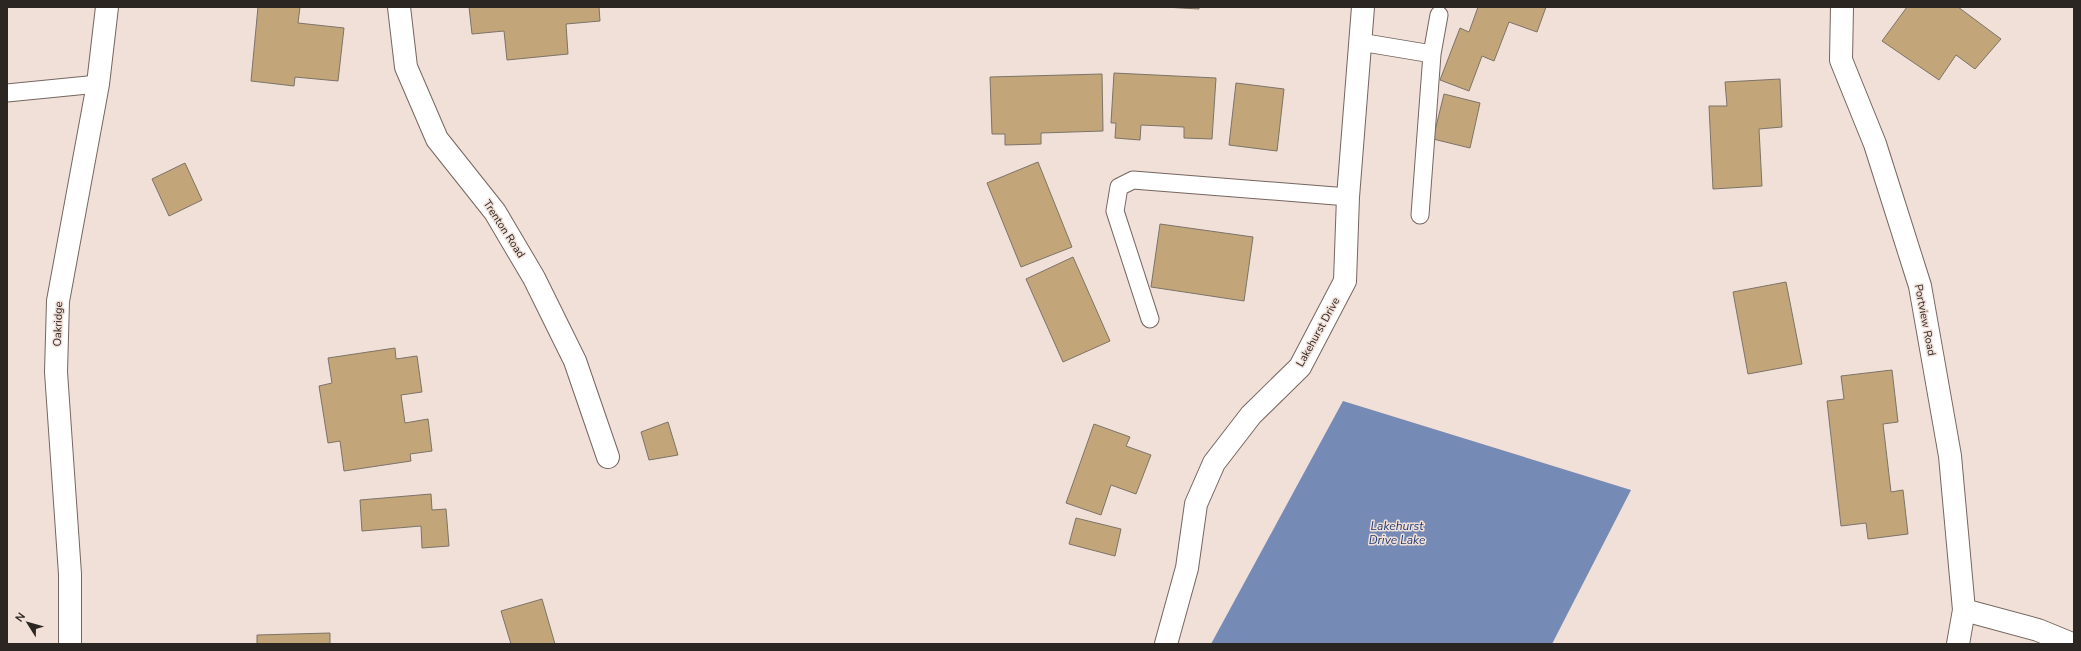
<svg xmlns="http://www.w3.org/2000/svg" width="2081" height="651" viewBox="0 0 2081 651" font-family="'Nunito Sans',sans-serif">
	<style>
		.water { fill: #758ab4 }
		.building { fill: #c3a57a; stroke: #7c7367 }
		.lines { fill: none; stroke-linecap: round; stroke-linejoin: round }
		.lane-casing { stroke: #75665f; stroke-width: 19 }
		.street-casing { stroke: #75665f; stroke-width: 24 }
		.lane { stroke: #fff; stroke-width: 17 }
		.street { stroke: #fff; stroke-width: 22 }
		.labels { text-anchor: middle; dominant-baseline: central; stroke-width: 3; stroke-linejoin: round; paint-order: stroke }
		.street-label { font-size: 11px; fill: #2c2623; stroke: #f1e0d8 }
		.water-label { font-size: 12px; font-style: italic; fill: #233c72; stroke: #f1e0d8 }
	</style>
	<rect width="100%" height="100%" fill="#f1e0d8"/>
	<path class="water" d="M1343 401 1631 490 1552 644H1211Z"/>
	<path class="building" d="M258 7H300L298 23 344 28 338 81 295 77 294 86 251 81Z
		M469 7H599L600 21 566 24 568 54 507 60 504 31 472 34Z
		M1164 7H1199V9Z
		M1478 7H1546L1537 32 1509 22 1494 61 1482 56 1469 91 1440 80 1460 28 1469 32Z
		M1907 7H1958L2001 39 1975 69 1956 55 1939 80 1882 41Z
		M1114 73 1216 78 1212 139 1184 138V127L1141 125 1140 140 1115 138 1116 123H1111Z
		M1102 74 1103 131 1041 133V144L1005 145V134H992L990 77Z
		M1780 79 1782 127 1759 129 1762 186 1713 189 1709 106H1727L1725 82Z
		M1236 83 1284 89 1277 151 1229 145Z
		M1444 94 1480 103 1470 148 1433 139Z
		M1038 162 1072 247 1021 267 987 183Z
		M185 163 202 200 169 216 152 179Z
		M1160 224 1253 237 1244 301 1151 287Z
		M1073 257 1110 341 1063 362 1026 279Z
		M1786 282 1802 364 1748 374 1733 292Z
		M395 348 396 359 417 356 422 392 401 395 405 423 428 419 432 451 410 454 411 461 344 471 340 441 328 443 319 386 332 383 328 358Z
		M1892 370 1898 422 1883 424 1891 492 1903 490 1908 534 1868 539 1866 523 1841 526 1827 401 1844 399 1841 376Z
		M668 422 678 455 649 460 641 432Z
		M1094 424 1130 437 1126 446 1151 455 1136 494 1111 485 1101 515 1066 503Z
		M431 494 432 510 446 509 449 546 422 548 421 526 362 531 360 500Z
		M1076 518 1121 529 1115 556 1069 544Z
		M542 599 555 644H511L501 611Z
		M330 633V644H257V635Z"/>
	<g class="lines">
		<defs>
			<path id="lane" d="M1360 42 1432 54
				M7 93 98 84
				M1420 215 1432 54 1439 15
				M1150 319 1115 211 1119 187 1133 180 1348 197"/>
			<path id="street" d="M399 7 406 67 437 139 495 212 534 278 575 361 608 457
				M1842 7 1841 60 1875 144 1920 286 1950 456 1964 610 1958 644
				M1964 610 2038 630 2072 644
				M70 644V574L56 372 58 301 98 84 107 7
				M1166 644 1187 568 1196 504 1214 463 1251 415 1300 367 1345 281 1348 197 1363 7"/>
		</defs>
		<use href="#lane" class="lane-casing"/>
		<use href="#street" class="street-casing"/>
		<use href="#lane" class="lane"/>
		<use href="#street" class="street"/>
	</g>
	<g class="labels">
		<g class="street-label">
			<text transform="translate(504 229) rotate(57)">Trenton Road</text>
			<text transform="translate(1925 320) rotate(79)">Portview Road</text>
			<text transform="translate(58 324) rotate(-88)">Oakridge</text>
			<text transform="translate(1318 332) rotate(-61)">Lakehurst Drive</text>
		</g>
		<g class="water-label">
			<text x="1397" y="526">Lakehurst<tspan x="1397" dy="14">Drive Lake</tspan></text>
		</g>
	</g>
	<rect width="2081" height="651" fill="none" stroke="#2c2623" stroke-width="16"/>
	<g transform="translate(28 623) rotate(307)" stroke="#f1e0d8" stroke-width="3" paint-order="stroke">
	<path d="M0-3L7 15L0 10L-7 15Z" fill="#2c2623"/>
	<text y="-6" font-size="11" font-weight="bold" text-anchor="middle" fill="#2c2623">N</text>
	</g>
</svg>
